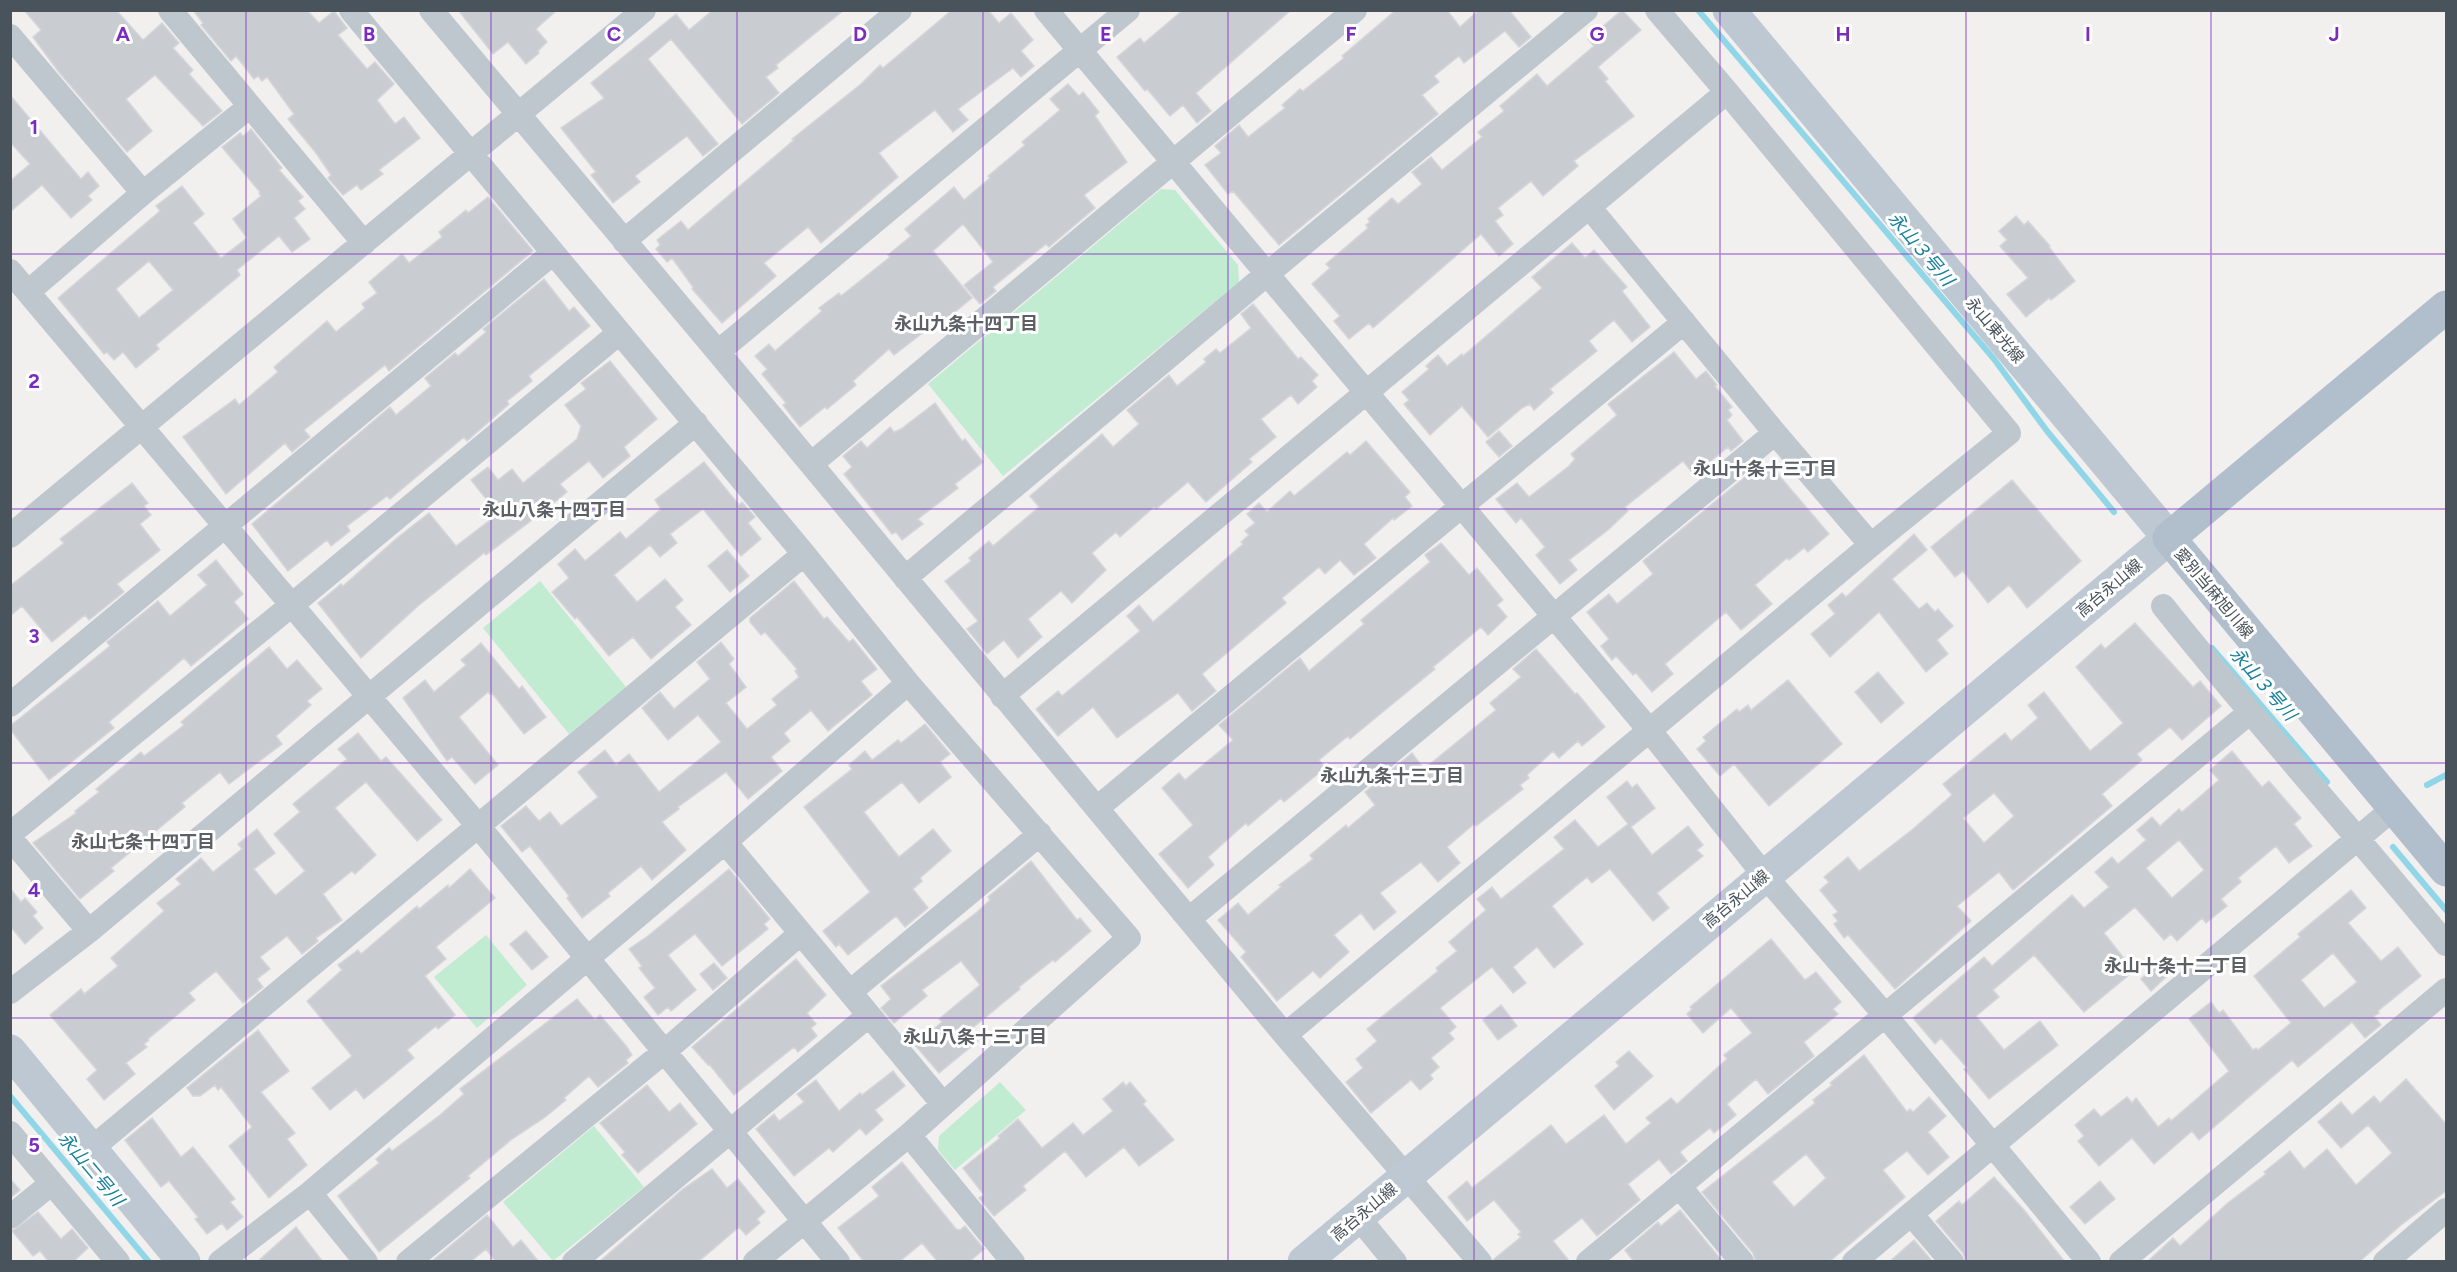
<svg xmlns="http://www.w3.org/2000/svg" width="2457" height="1272" viewBox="0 0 2457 1272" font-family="Figtree,'Noto Sans JP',sans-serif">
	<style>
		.green { fill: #c1ecd1 }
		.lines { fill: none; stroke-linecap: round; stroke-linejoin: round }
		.stream { stroke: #91d6e6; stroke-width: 6 }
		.building { fill: #c9ccd1; stroke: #d4d6da; stroke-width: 1.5; fill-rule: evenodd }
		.street { stroke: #bec7cd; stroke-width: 24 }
		.secondary { stroke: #bec8d2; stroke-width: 33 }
		.primary { stroke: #b1bfcc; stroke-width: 33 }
		.grid { fill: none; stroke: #7b2cbf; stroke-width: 1.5; stroke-opacity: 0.55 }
		.labels { text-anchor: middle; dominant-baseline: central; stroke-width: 6; stroke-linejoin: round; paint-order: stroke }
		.street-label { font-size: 16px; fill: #48535b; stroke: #fff }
		.water-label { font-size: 18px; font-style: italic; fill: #16809a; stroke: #fff }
		.neighbourhood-label { font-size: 18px; font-weight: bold; fill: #5c6064; stroke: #fff }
		.grid-label { font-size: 20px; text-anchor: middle; font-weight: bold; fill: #7b2cbf; stroke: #fff; stroke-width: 6; stroke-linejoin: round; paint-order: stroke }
	</style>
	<rect width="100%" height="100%" fill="#f2efef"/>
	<path class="green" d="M1161 189 1175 190 1238 265 1239 282 1003 476 928 384Z
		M540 581 626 687 569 734 483 628Z
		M486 935 527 985 477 1028 434 977Z
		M1000 1082 1026 1110 955 1170 938 1150 939 1136Z
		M594 1126 644 1187 553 1261 503 1202Z"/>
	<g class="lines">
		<path class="stream" d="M1698 10 1994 359 2047 431 2114 512
			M2212 648 2327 782
			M2427 785 2446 775
			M2393 847 2446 910
			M10 1096 149 1262"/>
	</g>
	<path class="building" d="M24 10H116L143 40 162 23 179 43 173 48 193 70 189 74 222 111 203 126 155 75 126 99 152 131 127 152 58 71 33 37 41 30Z
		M193 10H307L319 23 334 11 347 28 338 35 367 69 375 62 394 84 377 100 395 124 404 117 420 138 379 170 383 174 361 190 357 185 343 195 328 178 331 175 316 153 288 119 294 114 267 77 262 81 258 76 254 79 236 56 231 61 201 25 203 23Z
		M458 10H557L536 29 547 42 538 51 539 53 526 64 508 42 493 54Z
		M713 10H844L776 65 778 68 766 77 779 93 742 124 671 39 648 59 718 144 703 156 687 136 635 176 640 182 613 203 591 175 596 172 561 128 604 98 591 83 676 14 689 30Z
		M952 10H988L999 23 1011 13 1033 40 1021 51 1034 66 1021 77 1013 68 958 109 968 120 953 132 935 110 879 153 898 177 821 243 808 227 764 263 776 276 722 323 692 289 693 287 672 258 667 262 656 249 660 245 657 240 681 221 688 230 794 140 792 139 861 84 880 65 883 68Z
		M1183 10H1291L1196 93 1211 111 1197 123 1183 105 1170 116 1147 89 1145 91 1117 57 1140 38 1144 43Z
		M1396 10H1447L1460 27 1479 10H1509L1531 37 1519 47 1505 31 1464 63 1459 56 1434 76 1439 82 1422 95 1438 114 1279 245 1233 191 1228 194 1205 165 1221 153 1215 146 1239 125 1248 137 1285 108 1282 105 1300 89 1303 91 1344 58 1342 56Z
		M1622 10 1641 30 1598 67 1608 79 1605 81 1634 116 1574 161 1578 166 1543 196 1531 181 1498 208 1503 215 1495 221 1513 244 1499 256 1481 234 1373 328 1369 323 1349 339 1334 321 1340 316 1312 284 1330 268 1326 264 1368 228 1366 225 1370 222 1368 219 1392 198 1398 204 1422 184 1412 172 1431 157 1442 170 1482 137 1478 132 1504 111 1500 106 1537 74 1547 86 1594 46 1588 39Z
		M1068 84 1079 96 1083 92 1099 112 1095 116 1127 162 1084 195 1095 208 1049 247 1046 244 993 287 996 291 980 304 964 285 993 262 963 224 933 251 972 298 944 321 942 318 894 355 889 349 853 381 856 385 827 409 825 407 800 427 783 405 786 403 762 374 767 369 755 356 769 344 775 351 822 311 819 308 839 293 841 296 890 257 888 255 911 236 905 229 954 187 964 200 990 178 988 176 1025 145 1022 142 1060 110 1050 99Z
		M10 95 81 179 88 172 99 186 88 196 92 200 71 218 42 185 10 212V181L30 164 10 142Z
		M251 129 282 168 279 170 303 197 298 201 305 209 294 218 310 239 292 252 279 236 237 270 240 275 156 345 159 349 136 368 123 352 114 360 107 352 104 354 58 298 160 211 156 206 182 186 204 214 193 223 221 258 247 238 233 219 261 196 259 193 260 192 222 147 240 133 243 136ZM149 261 173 290 139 318 116 289Z
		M488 197 533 251 389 371 385 365 304 430 310 437 292 452 285 443 226 494 183 437 235 399 239 405 278 372 274 367 327 321 336 332 365 308 362 304 377 293 369 282 402 254 409 263 442 237 439 232 466 210 468 213Z
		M2016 216 2024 225 2028 221 2050 246 2049 247 2075 281 2051 300 2049 298 2026 317 2007 294 2028 278 2000 246 2007 240 1999 231Z
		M1572 243 1585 258 1594 250 1627 287 1622 291 1650 327 1632 342 1614 320 1589 341 1597 351 1550 389 1553 393 1534 410 1530 404 1522 408 1488 437 1462 406 1430 435 1404 404 1409 400 1402 392 1429 369 1426 366 1438 355 1447 366 1462 354 1463 356 1542 288 1532 277Z
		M544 279 569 311 574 307 590 326 529 376 532 381 507 401 509 404 467 441 464 437 390 499 387 496 347 526 350 531 331 546 327 540 288 571 252 524 390 407 396 415 431 386 425 378 455 353 458 356 486 332 483 329Z
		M1253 304 1298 359 1301 357 1318 375 1312 381 1317 387 1298 404 1291 395 1261 419 1276 437 1249 459 1252 462 1206 502 1188 482 1156 509 1154 507 1120 537 1116 532 1092 553 1106 570 1072 603 1061 591 1028 619 1042 637 1018 658 1004 640 987 654 967 629 978 621 945 581 971 561 969 558 989 541 993 546 1039 507 1030 496 1102 434 1113 447 1139 424 1127 410 1169 375 1177 386 1206 362 1204 359 1216 349 1220 353 1251 328 1241 314Z
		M1674 352 1696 379 1706 371 1717 385 1715 386 1732 407 1728 410 1732 415 1727 420 1743 441 1731 451 1728 447 1694 475 1683 461 1625 507 1628 511 1608 530 1569 560 1577 570 1560 584 1536 555 1545 547 1521 518 1516 523 1496 499 1517 483 1529 497 1569 466 1575 459 1571 454 1617 415 1608 404Z
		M610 361 657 419 624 447 630 456 603 478 589 461 560 484 567 492 545 510 486 555 484 553 418 606 361 658 318 603 341 584 343 586 397 538 429 513 456 546 498 514 471 480 488 467 498 480 512 469 523 483 577 439 581 426 565 405 586 389 581 383Z
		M935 403 962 441 965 439 983 462 955 484 958 488 918 519 923 524 902 540 896 532 892 534 844 474 852 467 843 456 861 441 867 448 890 427 894 432 901 429Z
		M1499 431 1512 446 1499 457 1486 442Z
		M1366 441 1410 492 1405 497 1412 506 1394 520 1393 518 1364 544 1376 558 1354 575 1340 560 1325 574 1319 567 1282 598 1286 603 1202 674 1216 691 1192 711 1178 693 1117 738 1093 707 1058 736 1036 709 1058 691 1062 696 1140 631 1127 616 1139 605 1153 622 1243 544 1241 542 1249 535 1245 531 1255 523 1247 514 1259 503 1267 512 1290 491 1294 496 1347 452 1350 455Z
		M704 462 739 505 742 502 755 517 748 523 761 539 741 556 703 509 670 534 677 543 660 557 650 545 614 575 637 602 665 579 683 600 675 607 691 625 651 659 633 637 609 656 577 617 575 619 552 592 569 578 558 564 575 549 585 561 620 532 626 539 661 509 655 500Z
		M1762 463 1775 477 1778 474 1829 534 1808 552 1804 548 1789 560 1787 558 1755 585 1772 604 1741 630 1726 612 1665 664 1673 674 1652 692 1636 673 1633 675 1616 656 1612 660 1601 646 1609 639 1587 612 1609 594 1617 604 1653 574 1643 561Z
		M2012 480 2081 561 2027 608 2009 585 1988 603 1963 571 1955 577 1931 547Z
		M132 483 148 503 144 506 151 515 140 524 160 550 117 584 124 592 89 620 85 615 52 642 22 606 10 616V586L64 543 60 539Z
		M1914 534 1927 550 1892 579 1919 609 1927 603 1935 612 1938 609 1953 626 1937 640 1948 654 1926 672 1879 612 1830 657 1811 634 1835 614 1828 605 1842 593 1846 597Z
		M1441 543 1469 575 1477 568 1503 600 1497 605 1507 617 1488 635 1481 627 1433 667 1435 669 1350 739 1348 736 1319 760 1325 768 1284 802 1281 798 1248 826 1246 823 1208 857 1214 865 1188 888 1159 854 1193 825 1162 788 1179 773 1185 780 1233 740 1219 725 1300 658 1309 671 1364 624 1361 620 1430 562 1425 555Z
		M727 550 749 576 730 592 708 566Z
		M216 560 243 594 234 602 248 619 191 666 184 658 109 722 114 728 49 780 10 729V726L110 646 107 642 158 601 170 616 207 585 198 575Z
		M794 581 824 619 827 617 849 642 853 639 877 669 861 681 872 695 828 731 811 710 784 733 790 741 771 757 782 771 748 799 726 772 678 807 679 809 662 822 686 850 652 880 641 866 608 893 610 896 582 918 567 898 569 896 530 846 522 852 501 826 526 806 539 821 550 812 561 826 598 797 578 772 605 750 616 765 629 754 659 792 721 742 698 715 668 740 642 708 660 692 674 709 710 679 697 662 721 642 734 659 729 664 746 687 726 703 747 729 777 705 772 699 799 677 795 671 797 669 765 632 761 635 750 622V618Z
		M2135 623 2193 687 2200 681 2221 706 2182 740 2170 727 2137 754 2142 760 2102 794 2112 806 2013 890 1999 872 1957 906 1971 921 1895 989 1848 935 1844 938 1834 924 1838 921 1833 915 1838 912 1820 890 1829 882 1824 877 1848 857 1859 871 1913 829 1952 795 1943 784 2005 733 2011 741 2038 718 2028 705 2044 692 2090 751 2115 730 2123 723 2076 667 2101 644 2105 649ZM1994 793 2014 816 1984 843 1963 818Z
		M481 643 519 689 522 686 546 717 524 734 492 693 490 694 488 692 459 717 498 765 475 784 452 757 447 761 403 698 425 680 434 692 466 665 461 660Z
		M269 647 287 669 297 660 322 689 307 701 311 705 276 736 282 744 229 784 220 772 182 803 185 807 111 868 114 871 80 899 33 843 76 813 75 811 99 792 96 789 141 752 144 756 184 725 181 722Z
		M1536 649 1575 694 1577 693 1605 727 1582 746 1578 741 1559 758 1553 751 1527 775 1529 778 1520 785 1523 789 1476 826 1474 824 1447 847 1460 863 1438 882 1421 862 1380 893 1396 912 1374 930 1361 913 1334 935 1349 952 1320 978 1313 971 1277 1001 1241 957 1246 952 1218 920 1238 903 1248 915 1281 887 1279 885 1313 859 1310 855 1346 825 1348 828 1375 805 1365 792 1412 753 1424 769 1496 710 1490 703 1521 677 1513 669Z
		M1878 672 1904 703 1881 723 1855 692Z
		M1788 680 1842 744 1769 806 1734 764 1720 776 1697 749 1706 741 1703 737 1737 709 1739 712 1748 705 1751 710Z
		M925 724 950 754 940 762 951 777 919 803 902 782 864 812 899 857 933 829 951 851 920 878 922 881 913 889 928 908 905 927 896 916 848 955 839 944 836 947 823 931 870 892 804 807 852 769 849 765 865 751 872 760 898 740 901 743Z
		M358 733 381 761 386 757 442 820 417 841 366 782 335 808 376 855 355 874 352 871 323 894 342 920 316 938 318 941 302 954 287 936 260 957 270 969 257 979 263 987 243 1003 216 971 189 993 195 1000 148 1039 149 1040 144 1044 147 1047 126 1063 135 1074 104 1100 87 1079 97 1070 50 1015 81 989 84 994 118 966 111 958 164 911 157 903 181 884 176 879 201 858 213 872 242 849 238 844 257 829 275 853 254 869 274 894 276 895 305 871 274 834 300 812 293 804 347 759 338 749Z
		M2232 751 2262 787 2269 781 2301 818 2294 824 2312 846 2289 863 2276 846 2238 878 2241 882 2221 899 2227 906 2206 923 2202 918 2177 941 2171 934 2164 940 2135 907 2104 933 2134 971 2084 1012 2034 955 1993 990 1999 997 1976 1016 2004 1050 2040 1021 2058 1045 1989 1099 1964 1069 1967 1068 1941 1038 1935 1044 1913 1018 1984 957 1992 966 2072 895 2084 908 2109 887 2095 872 2112 857 2118 864 2146 840 2137 830 2152 817 2160 826 2179 809 2182 812 2219 780 2210 770ZM2179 840 2204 870 2172 898 2146 868Z
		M1627 781 1632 788 1637 784 1655 808 1631 827 1652 855 1688 826 1703 845 1697 850 1703 856 1657 893 1669 908 1653 921 1610 869 1592 883 1587 877 1552 906 1583 944 1554 968 1537 947 1513 967 1526 983 1513 993 1492 967 1440 1008 1456 1027 1449 1033 1454 1039 1431 1058 1439 1067 1430 1075 1433 1079 1420 1090 1411 1080 1371 1113 1346 1082 1363 1068 1356 1059 1377 1041 1367 1029 1438 971 1436 968 1457 951 1449 942 1486 910 1477 899 1492 887 1501 899 1564 849 1554 837 1575 820 1598 847 1628 824 1607 797Z
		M1031 861 1077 920 1080 918 1091 931 1055 962 1053 960 1019 987 1020 989 970 1030 978 1041 939 1073 915 1045 942 1022 939 1019 980 985 961 961 922 990 927 996 894 1023 881 1008 891 999 881 986 977 912 990 900 988 897Z
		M470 869 495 898 436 947 446 959 425 976 455 1015 438 1029 436 1026 407 1050 414 1058 364 1099 356 1089 330 1110 312 1088 352 1056 307 1001 342 970 338 965 358 950 361 954 417 906 419 909 448 885 449 888Z
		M729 869 770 919 764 924 768 929 722 966 695 934 668 955 696 990 671 1011 668 1007 658 1015 644 997 655 988 639 968 642 966 629 949 648 936Z
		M10 888 21 902 25 898 37 912 33 916 43 928 25 944 10 926Z
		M2351 890 2366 908 2348 923 2381 961 2398 947 2421 976 2378 1011 2379 1013 2374 1016 2381 1025 2365 1038 2352 1022 2298 1067 2292 1060 2199 1140 2192 1131 2154 1164 2132 1138 2099 1166 2078 1141 2084 1136 2075 1125 2094 1109 2101 1117 2127 1097 2132 1103 2136 1098 2158 1127 2169 1118 2171 1121 2229 1071 2189 1019 2211 1002 2219 1013 2223 1010 2253 1050 2256 1048 2258 1050 2291 1023 2254 976 2300 937 2298 934ZM2333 953 2357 982 2324 1008 2301 980Z
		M526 931 548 957 532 970 510 944Z
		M1771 939 1805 980 1816 972 1841 1002 1833 1009 1838 1014 1804 1042 1814 1056 1768 1094 1756 1079 1727 1104 1736 1115 1714 1133 1710 1128 1680 1152 1687 1161 1671 1174 1659 1159 1628 1184 1640 1200 1597 1236 1582 1218 1553 1241 1570 1262H1494V1259L1521 1237 1518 1234 1521 1232 1494 1200 1467 1221 1448 1197 1467 1181 1472 1188 1551 1125 1566 1144 1604 1115 1626 1144 1651 1123 1646 1118 1671 1098 1677 1104 1727 1059 1724 1055 1752 1033 1731 1008 1703 1033 1687 1014 1692 1009 1690 1007Z
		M796 959 826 995 807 1013 816 1024 811 1028 817 1036 798 1052 794 1047 734 1095 709 1064 708 1065 692 1047Z
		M714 963 727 978 713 990 700 974Z
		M2155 965 2166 977 2151 991 2141 979Z
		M577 999 595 1020 600 1015 627 1047 632 1055 626 1060 628 1063 598 1087 589 1076 564 1098 566 1100 544 1118 512 1139 468 1176 470 1178 379 1252 338 1196 379 1163 376 1159 389 1148 392 1151 440 1115 464 1094 460 1089Z
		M1501 1005 1517 1026 1498 1040 1483 1020Z
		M258 1030 289 1071 261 1092 295 1133 287 1139 307 1165 269 1198 229 1146 252 1127 221 1087 218 1090 215 1085 200 1096H193L187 1088Z
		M1629 1051 1653 1076 1614 1110 1595 1086 1619 1066 1616 1062Z
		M1864 1055 1907 1112 1910 1109 1913 1112 1929 1097 1946 1116 1928 1132 1949 1157 1928 1175 1907 1151 1883 1170 1905 1197 1829 1262H1756L1753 1253 1702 1192 1815 1103 1813 1100 1832 1085 1830 1083ZM1806 1154 1826 1178 1794 1207 1772 1182Z
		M893 1071 905 1086 875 1110 883 1120 866 1135 860 1128 833 1152 829 1148 794 1176 756 1129 774 1114 779 1121 804 1102 797 1094 816 1080 839 1111 860 1093 862 1095Z
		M2406 1079 2446 1124V1191L2401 1225 2359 1262H2147L2173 1238 2180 1246 2229 1202 2266 1174 2264 1172 2290 1151 2304 1169 2327 1149 2356 1185 2392 1153 2368 1125 2341 1148 2318 1122 2341 1102 2352 1115 2374 1096 2380 1103Z
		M1123 1082 1126 1086 1130 1082 1146 1101 1143 1104 1174 1140 1139 1166 1124 1147 1086 1177 1065 1151 1023 1186 1026 1190 994 1216 979 1198 984 1195 963 1168 1000 1138 998 1136 1018 1119 1042 1148 1073 1123 1083 1135 1113 1111 1103 1099Z
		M647 1085 669 1112 680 1103 697 1124 638 1173 622 1155 625 1152 600 1123Z
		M152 1118 181 1157 193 1147 235 1199 230 1202 243 1217 227 1230 222 1223 207 1234 195 1219 198 1217 169 1181 161 1187 125 1140Z
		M902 1162 956 1229 960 1230 965 1226 984 1249 969 1262H938L922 1243 899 1262H864L838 1228 879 1196 872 1187Z
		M712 1169 727 1188 738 1179 765 1212 757 1219 760 1223 746 1235 739 1227 698 1262H599L683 1189Z
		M1994 1177 2024 1210 2065 1262H1966L1963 1253 1936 1221 1959 1201 1962 1205Z
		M10 1179 20 1190 10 1198Z
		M2100 1181 2115 1199 2085 1224 2070 1207Z
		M1680 1210 1723 1262H1634L1625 1250 1658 1222 1661 1226Z
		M38 1212 61 1239 72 1229 88 1248 73 1262H49L40 1251 33 1256 12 1231Z
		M487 1215 513 1247 521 1240 539 1262H496L486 1249 470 1262H431Z
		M296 1227 323 1262H257Z
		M1914 1240 1933 1262H1889Z"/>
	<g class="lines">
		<path class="street" d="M170 10 364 243
			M351 10 804 554 908 683 1129 938 909 1135 755 1262
			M431 10 718 352 1285 1035 1480 1262
			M1046 10 1650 731 1764 875 1885 1015 2089 1262
			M10 36 143 193
			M1590 208 1775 433 1871 545
			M624 241 900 10
			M10 271 479 827 838 1262
			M28 292 143 193 250 106
			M718 352 1128 10
			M811 464 1355 10
			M10 536 644 10
			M905 578 1267 274 1586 10
			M2163 606C2255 721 2353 831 2446 944
			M1002 696 1727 92
			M10 705 553 253
			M1097 808 1684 322
			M10 834 293 604 619 333
			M10 838 89 931
			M725 842 943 1104
			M1189 919 1775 433
			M10 992 89 931 696 423
			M850 992 1040 834
			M1285 1035 1871 545 2009 433 1727 92 1657 10
			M10 1133 118 1262
			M909 1135 1013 1262
			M91 1149 804 554
			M1679 1186 1742 1262
			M310 1193 366 1262
			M1911 1214 1952 1262
			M10 1217 52 1183
			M1358 1217 1395 1262
			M220 1262 310 1193 725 842 908 683
			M408 1262 664 1052 801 933
			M574 1262 868 1016
			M1588 1262 2249 713
			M1854 1262 2394 808
			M2121 1262 2446 990
			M2385 1262 2446 1210"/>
		<path class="secondary" d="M10 1051 184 1262
			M1304 1262 2169 538 1729 10"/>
		<path class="primary" d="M2446 307 2169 538 2446 870"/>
	</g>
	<path class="grid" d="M246 10V1262M491 10V1262M737 10V1262M983 10V1262M1228 10V1262M1474 10V1262M1720 10V1262M1966 10V1262M2211 10V1262M10 254H2446M10 509H2446M10 763H2446M10 1018H2446"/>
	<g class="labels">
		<g class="street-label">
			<text transform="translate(1995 330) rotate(50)">永山東光線</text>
			<text transform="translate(2109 588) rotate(-40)">高台永山線</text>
			<text transform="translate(2214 593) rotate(50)">愛別当麻旭川線</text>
			<text transform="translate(1736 899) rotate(-40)">高台永山線</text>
			<text transform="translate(1364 1212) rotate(-40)">高台永山線</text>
		</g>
		<g class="water-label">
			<text transform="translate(1921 249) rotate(50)">永山３号川</text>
			<text transform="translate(2263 684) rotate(49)">永山３号川</text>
			<text transform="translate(91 1169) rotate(50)">永山二号川</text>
		</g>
		<g class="neighbourhood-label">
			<text x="966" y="324">永山九条十四丁目</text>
			<text x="1765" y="469">永山十条十三丁目</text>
			<text x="554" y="510">永山八条十四丁目</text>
			<text x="1392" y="776">永山九条十三丁目</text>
			<text x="143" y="842">永山七条十四丁目</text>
			<text x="2176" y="966">永山十条十二丁目</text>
			<text x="975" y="1037">永山八条十三丁目</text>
		</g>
	</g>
	<g class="grid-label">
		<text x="123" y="41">A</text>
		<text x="369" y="41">B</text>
		<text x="614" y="41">C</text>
		<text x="860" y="41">D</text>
		<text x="1106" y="41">E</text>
		<text x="1351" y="41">F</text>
		<text x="1597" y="41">G</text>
		<text x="1843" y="41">H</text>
		<text x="2088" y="41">I</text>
		<text x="2334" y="41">J</text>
		<text x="34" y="134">1</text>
		<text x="34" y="388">2</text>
		<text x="34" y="643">3</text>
		<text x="34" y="897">4</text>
		<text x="34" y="1152">5</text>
	</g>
	<rect width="2457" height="1272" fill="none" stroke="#48535b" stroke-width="24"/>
</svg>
